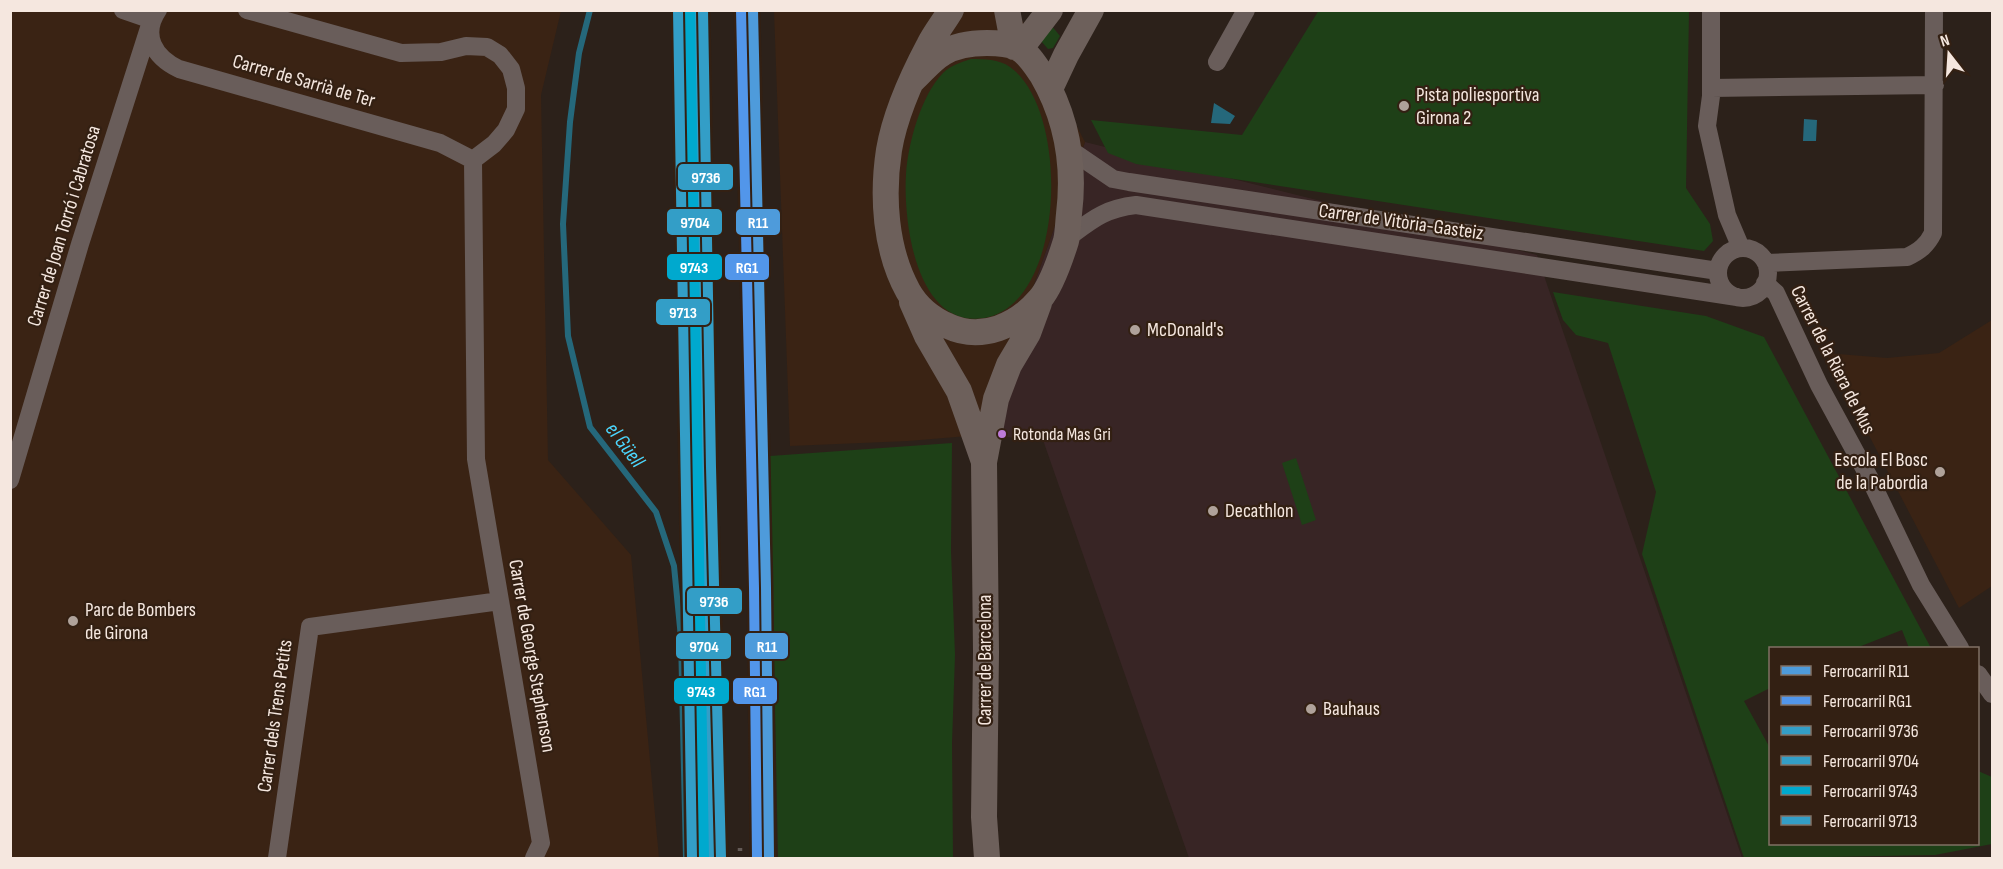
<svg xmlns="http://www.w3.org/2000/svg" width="2003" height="869" viewBox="0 0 2003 869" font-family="'Sofia Sans Condensed',sans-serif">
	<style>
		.commercial { fill: #382525 }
		.built { fill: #3a2314 }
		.green { fill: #1e4017 }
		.water { fill: #25687b }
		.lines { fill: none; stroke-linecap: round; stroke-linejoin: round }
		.stream { stroke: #25687b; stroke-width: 6 }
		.street { stroke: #695d5a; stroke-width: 18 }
		.secondary { stroke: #6d605b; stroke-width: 26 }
		.rail { stroke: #635a56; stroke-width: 4.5; stroke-dasharray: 3 6; stroke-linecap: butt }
		.rail-1-casing { stroke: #332013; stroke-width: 15 }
		.rail-2-casing { stroke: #332013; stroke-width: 15 }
		.rail-3-casing { stroke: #332013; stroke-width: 15 }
		.rail-4-casing { stroke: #332013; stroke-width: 15 }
		.rail-5-casing { stroke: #332013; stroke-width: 15 }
		.rail-6-casing { stroke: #332013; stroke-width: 15 }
		.rail-1 { stroke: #4e9bdb; stroke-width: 10 }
		.rail-2 { stroke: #5296ea; stroke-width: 10 }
		.rail-3 { stroke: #339ec7; stroke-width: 10 }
		.rail-4 { stroke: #339ec7; stroke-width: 10 }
		.rail-5 { stroke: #00a9ce; stroke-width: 10 }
		.rail-6 { stroke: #339ec7; stroke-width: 10 }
		.poi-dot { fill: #afa29a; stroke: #332013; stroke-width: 2 }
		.bus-dot { fill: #bd7bd9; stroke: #332013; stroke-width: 2 }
		.labels { text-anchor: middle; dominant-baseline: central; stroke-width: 4.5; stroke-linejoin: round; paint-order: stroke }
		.bus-label { font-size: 18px; fill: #f5e7df; stroke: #332013; text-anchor: start }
		.street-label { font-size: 20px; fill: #f5e7df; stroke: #332013 }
		.poi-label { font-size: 20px; fill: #f5e7df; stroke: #332013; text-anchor: start }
		.water-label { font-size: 21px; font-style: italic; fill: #4bd6fe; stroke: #332013 }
		.line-badge { stroke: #332013; stroke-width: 2 }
		.badge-label { font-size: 16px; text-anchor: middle; font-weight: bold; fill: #fff }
	</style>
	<rect width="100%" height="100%" fill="#2c211a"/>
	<path class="commercial" d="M1085 142 1537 255 1742 858H1189L1043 440 980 435Z"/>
	<path class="built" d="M10 11H561L541 95 548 460 631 555 659 858H11Z
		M774 11H1017L1085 142 980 435 908 441 790 446Z
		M1992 320V586L1959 608 1826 353 1887 358 1939 353Z"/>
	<path class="green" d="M1319 10 1689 11 1686 188 1710 224 1713 241 1704 251 1136 164 1108 153 1091 120 1242 135Z
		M1051 25 1060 36 1053 48 1048 49 1041 41Z
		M971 59C984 59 999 59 1010 67 1071 110 1066 305 984 318 916 329 903 221 906 174 908 144 921 95 943 73 950 66 961 62 971 59Z
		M1553 292 1706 316 1764 337 1931 648H1909L1902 630 1856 648H1770V688L1744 701 1770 748V844H1978V771L1992 777V844L1935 855 1828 857 1829 858H1744L1642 554 1656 492 1608 343 1576 335 1563 320Z
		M952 443 951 551 955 655 952 743 953 858H778L770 456Z
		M1296 458 1316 520 1302 525 1282 463Z"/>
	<path class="water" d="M1214 103 1235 116 1230 124 1211 123Z
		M1804 119 1817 120 1816 141H1803Z"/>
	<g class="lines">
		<path class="stream" d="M590 10 579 53 570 122 563 224 568 336 590 427 656 512 674 566 681 638 686 858"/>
		<path class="street" d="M123 10 152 20
			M158 10C141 35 154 57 179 69L440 143 473 160 494 144 506 130 516 109V88L511 69 500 55 487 47 466 46 441 52 401 53 247 10
			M1711 10V96L1707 126 1727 215 1741 248
			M1217 62 1246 10
			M1711 88 1935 85
			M1069 149 1113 179 1129 182 1718 271
			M473 160 476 459 541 843 534 858
			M1066 239C1092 220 1103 209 1136 205L1737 297
			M1718 273a25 25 0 1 1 50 0a25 25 0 1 1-50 0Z
			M1766 263 1907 257C1920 251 1927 245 1933 233L1934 10
			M1765 283 1776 293 1819 385 1870 479 1921 585 1960 648
			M10 480 80 244 149 28
			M1978 674 1992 694
			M277 858 310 627 500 601"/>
		<path class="secondary" d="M1007 10 1014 47
			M1020 49 1050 10
			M913 80C923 71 932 59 943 53 956 45 972 43 987 43 996 43 1010 44 1018 48 1028 53 1036 66 1042 75 1067 118 1075 165 1069 214 1068 223 1068 233 1066 241 1061 257 1051 286 1040 299 1018 325 982 342 948 326 932 319 917 307 908 291 885 249 882 196 889 150 895 114 912 77 929 45 935 33 944 22 951 10
			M1050 89 1066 55 1091 10
			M912 302 927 336 959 391 983 459
			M987 858 984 817 986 652 984 462 996 399 1009 365 1028 333 1039 303"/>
		<path class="rail" d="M740 848V858"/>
		<defs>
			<path id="rail-1" d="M753 10 766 588 769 858"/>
			<path id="rail-2" d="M741 10 754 588 757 858"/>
			<path id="rail-3" d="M703 10 711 467 721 858"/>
			<path id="rail-4" d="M691 10 699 467 709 858"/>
			<path id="rail-5" d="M690 10 704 858"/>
			<path id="rail-6" d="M678 10 692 858"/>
		</defs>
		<use href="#rail-1" class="rail-1-casing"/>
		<use href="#rail-2" class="rail-2-casing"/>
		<use href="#rail-3" class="rail-3-casing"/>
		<use href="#rail-4" class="rail-4-casing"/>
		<use href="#rail-5" class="rail-5-casing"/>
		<use href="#rail-6" class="rail-6-casing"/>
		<use href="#rail-1" class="rail-1"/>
		<use href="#rail-2" class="rail-2"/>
		<use href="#rail-3" class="rail-3"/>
		<use href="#rail-4" class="rail-4"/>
		<use href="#rail-5" class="rail-5"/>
		<use href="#rail-6" class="rail-6"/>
	</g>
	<g class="poi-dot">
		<circle cx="1404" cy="106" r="6"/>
		<circle cx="1135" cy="330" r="6"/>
		<circle cx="1940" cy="472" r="6"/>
		<circle cx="1213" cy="511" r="6"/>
		<circle cx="73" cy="621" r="6"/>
		<circle cx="1311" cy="709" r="6"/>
	</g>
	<circle class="bus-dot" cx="1002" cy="434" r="5"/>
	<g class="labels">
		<g class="bus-label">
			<text x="1013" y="434">Rotonda Mas Gri</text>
		</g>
		<g class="street-label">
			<text transform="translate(304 81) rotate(16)">Carrer de Sarrià de Ter</text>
			<text transform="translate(1401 222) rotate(8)">Carrer de Vitòria-Gasteiz</text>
			<text transform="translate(64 226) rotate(-73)">Carrer de Joan Torró i Cabratosa</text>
			<text transform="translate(1833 360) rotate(63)">Carrer de la Riera de Mus</text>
			<text transform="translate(532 656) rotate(80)">Carrer de George Stephenson</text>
			<text transform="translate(985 660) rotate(-90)">Carrer de Barcelona</text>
			<text transform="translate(275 716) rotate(-82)">Carrer dels Trens Petits</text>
		</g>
		<g class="poi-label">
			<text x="1416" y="95">Pista poliesportiva<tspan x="1416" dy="23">Girona 2</tspan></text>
			<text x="1147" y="330">McDonald's</text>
			<text x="1928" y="460" text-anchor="end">Escola El Bosc<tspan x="1928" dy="23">de la Pabordia</tspan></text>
			<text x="1225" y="511">Decathlon</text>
			<text x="85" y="610">Parc de Bombers<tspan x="85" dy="23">de Girona</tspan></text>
			<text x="1323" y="709">Bauhaus</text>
		</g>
		<g class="water-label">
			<text transform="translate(625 445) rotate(53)">el Güell</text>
		</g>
	</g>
	<g class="line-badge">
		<rect x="677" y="163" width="57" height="28" rx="6" fill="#339ec7"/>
		<rect x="735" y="208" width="46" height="28" rx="6" fill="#4e9bdb"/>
		<rect x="666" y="208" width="57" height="28" rx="6" fill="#339ec7"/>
		<rect x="724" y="253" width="46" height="28" rx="6" fill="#5296ea"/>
		<rect x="666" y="253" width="57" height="28" rx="6" fill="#00a9ce"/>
		<rect x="655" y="298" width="56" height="28" rx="6" fill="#339ec7"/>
		<rect x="686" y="587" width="57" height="28" rx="6" fill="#339ec7"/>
		<rect x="744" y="632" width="45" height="28" rx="6" fill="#4e9bdb"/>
		<rect x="675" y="632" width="57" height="28" rx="6" fill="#339ec7"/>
		<rect x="732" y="677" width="46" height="28" rx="6" fill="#5296ea"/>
		<rect x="673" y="677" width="57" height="28" rx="6" fill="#00a9ce"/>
	</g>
	<g class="badge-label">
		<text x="706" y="183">9736</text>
		<text x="758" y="228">R11</text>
		<text x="695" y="228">9704</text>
		<text x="747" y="273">RG1</text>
		<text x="694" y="273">9743</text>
		<text x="683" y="318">9713</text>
		<text x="714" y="607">9736</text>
		<text x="767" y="652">R11</text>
		<text x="704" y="652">9704</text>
		<text x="755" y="697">RG1</text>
		<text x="701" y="697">9743</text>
	</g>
	<rect width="2003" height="869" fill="none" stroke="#f5e7df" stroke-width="24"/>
	<rect x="1769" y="647" width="210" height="198" fill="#332013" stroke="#817065" stroke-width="1.5"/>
	<rect x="1781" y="666" width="30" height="9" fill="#4e9bdb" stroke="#817065" stroke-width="1.5"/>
	<text x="1823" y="677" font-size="18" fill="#f5e7df">Ferrocarril R11</text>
	<rect x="1781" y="696" width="30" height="9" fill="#5296ea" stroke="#817065" stroke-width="1.5"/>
	<text x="1823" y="707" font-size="18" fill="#f5e7df">Ferrocarril RG1</text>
	<rect x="1781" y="726" width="30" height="9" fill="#339ec7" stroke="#817065" stroke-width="1.5"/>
	<text x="1823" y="737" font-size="18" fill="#f5e7df">Ferrocarril 9736</text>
	<rect x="1781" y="756" width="30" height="9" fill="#339ec7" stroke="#817065" stroke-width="1.5"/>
	<text x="1823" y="767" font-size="18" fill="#f5e7df">Ferrocarril 9704</text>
	<rect x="1781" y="786" width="30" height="9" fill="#00a9ce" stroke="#817065" stroke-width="1.5"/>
	<text x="1823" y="797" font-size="18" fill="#f5e7df">Ferrocarril 9743</text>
	<rect x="1781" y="816" width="30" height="9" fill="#339ec7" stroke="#817065" stroke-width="1.5"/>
	<text x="1823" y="827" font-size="18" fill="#f5e7df">Ferrocarril 9713</text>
	<g transform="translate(1949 54) rotate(343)" stroke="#332013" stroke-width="4.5" paint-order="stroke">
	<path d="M0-4.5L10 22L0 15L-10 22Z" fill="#f5e7df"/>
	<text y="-9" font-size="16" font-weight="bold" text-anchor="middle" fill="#f5e7df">N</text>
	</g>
</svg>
